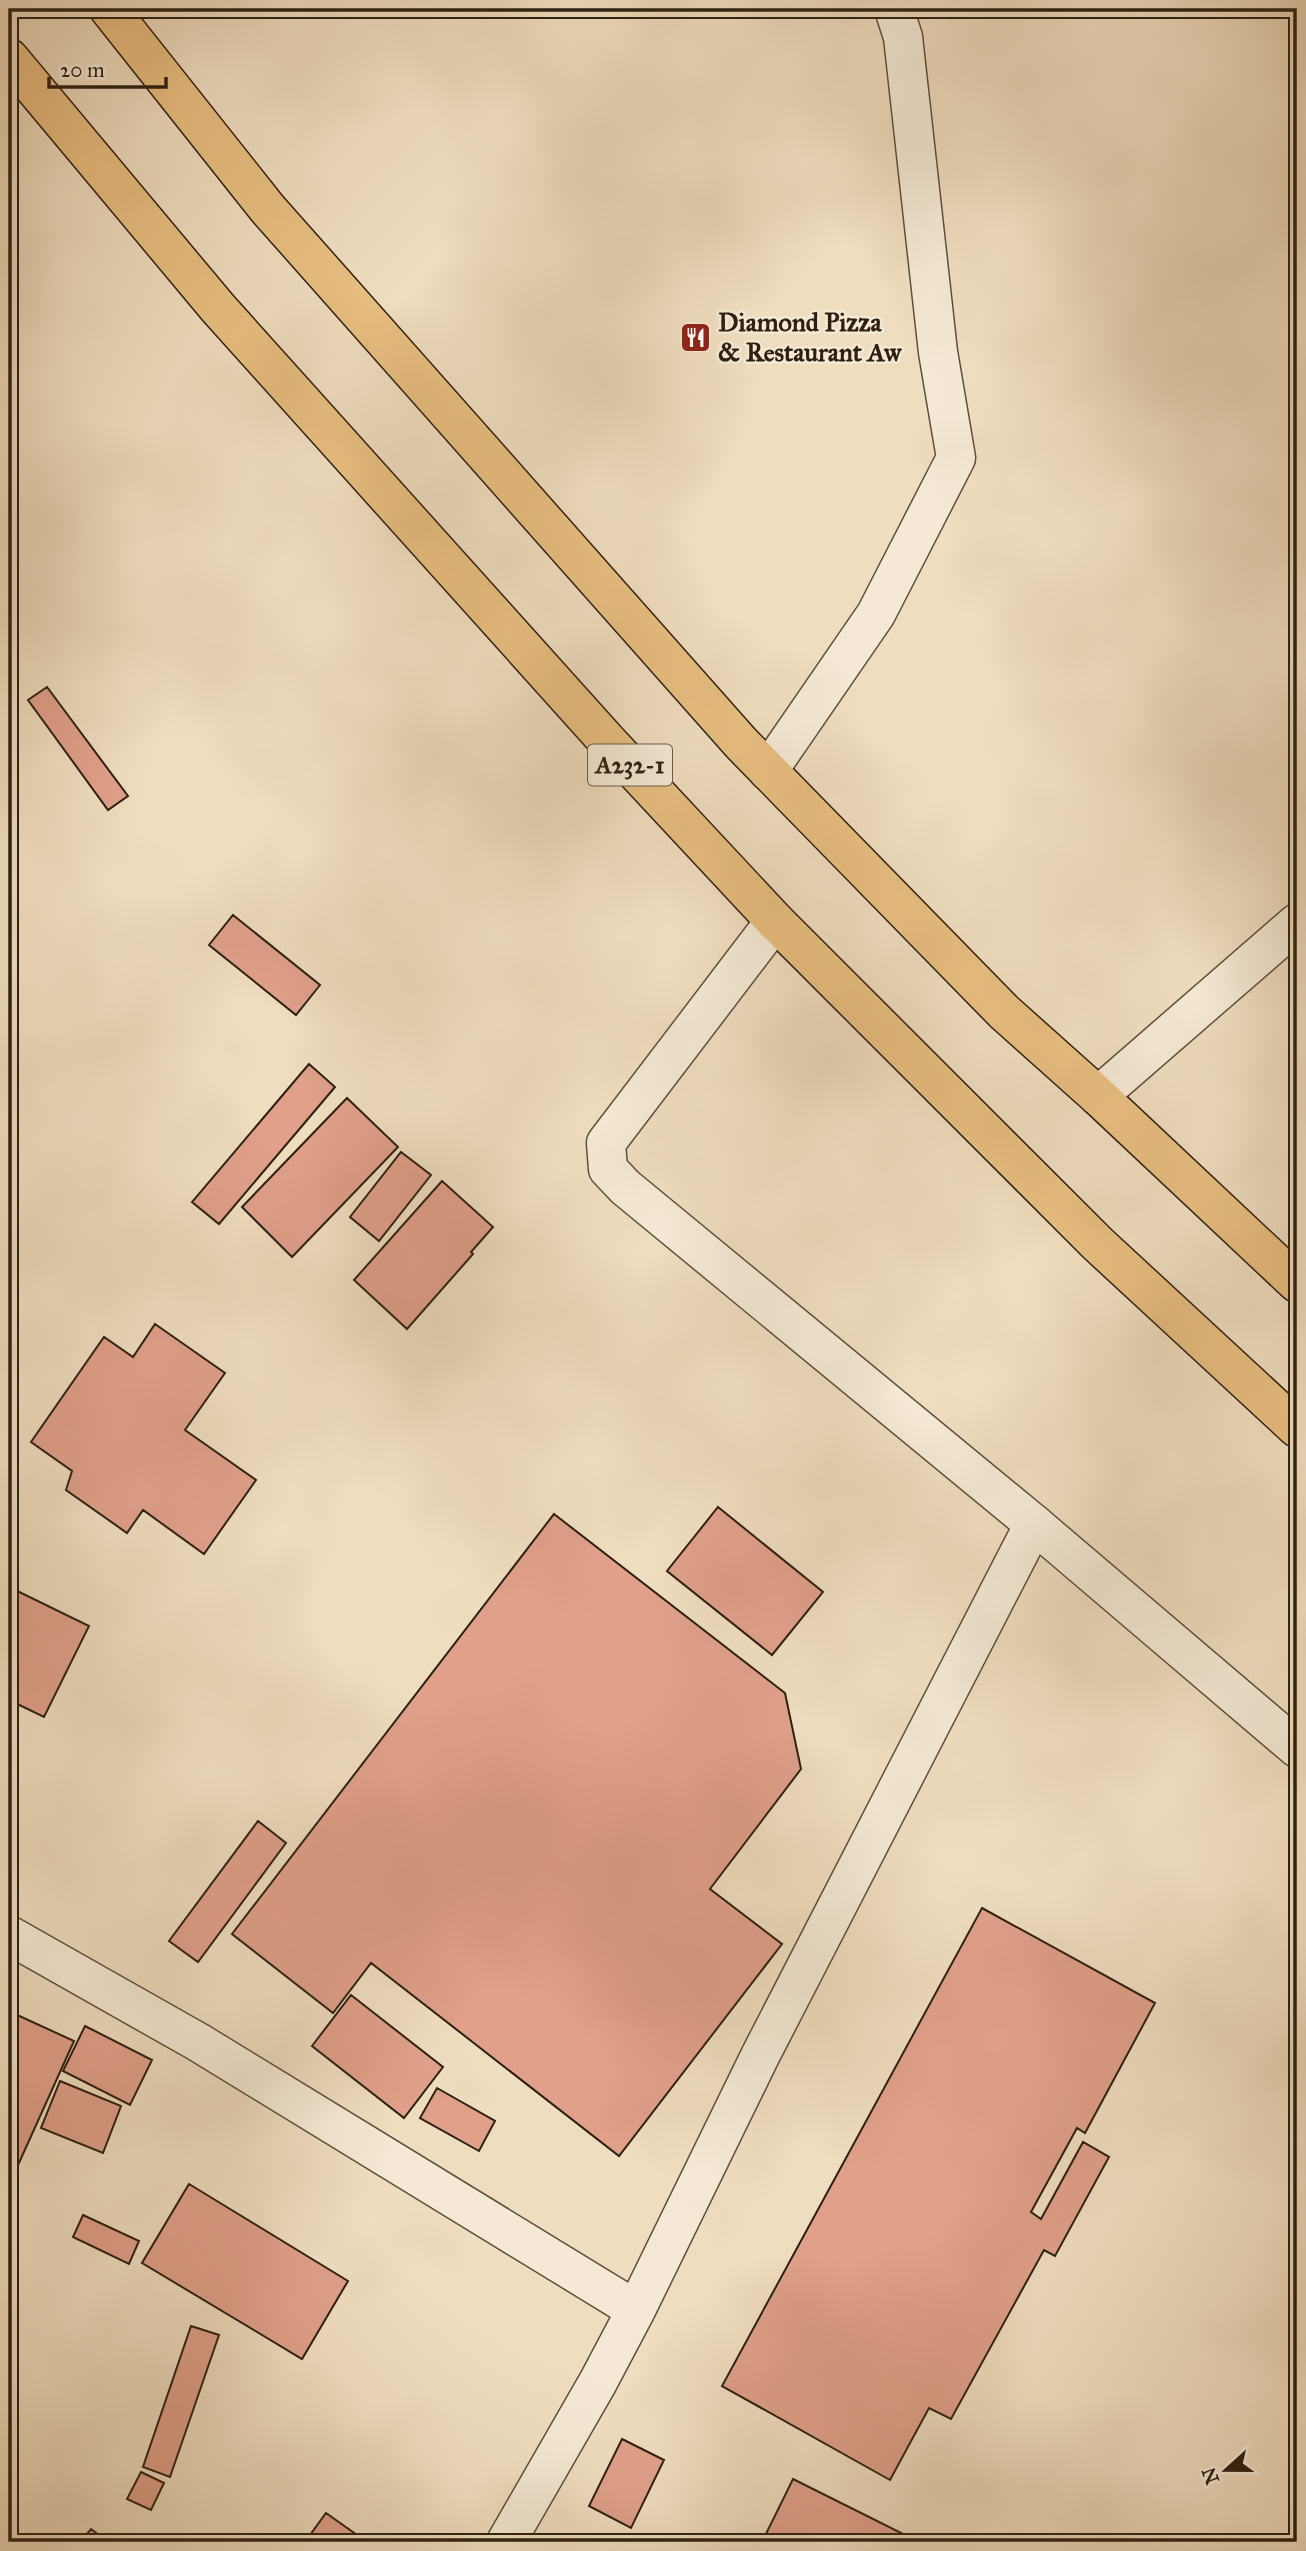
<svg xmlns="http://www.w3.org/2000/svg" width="1306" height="2551" viewBox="0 0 1306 2551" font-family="'IM FELL Great Primer',serif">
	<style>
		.building { fill: #e0a08a; stroke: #2d2011; stroke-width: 2 }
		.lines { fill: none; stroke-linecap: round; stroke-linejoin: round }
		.minor-casing { stroke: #5e4f3c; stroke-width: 41 }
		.tertiary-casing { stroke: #5e4f3c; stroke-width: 41 }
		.trunk-casing { stroke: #2d2011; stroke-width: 41 }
		.minor { stroke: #f5e9d5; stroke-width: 38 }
		.tertiary { stroke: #f5e9d5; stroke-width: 38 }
		.trunk { stroke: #e8be80; stroke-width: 38 }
		.labels { text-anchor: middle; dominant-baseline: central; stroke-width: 5; stroke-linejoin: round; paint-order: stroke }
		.shield { fill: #f5e9d5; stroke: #695c4c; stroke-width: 2 }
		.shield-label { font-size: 24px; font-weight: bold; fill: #2d2011 }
		.poi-label { font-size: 26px; font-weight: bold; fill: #2d2011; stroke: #f5e9d5; text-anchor: start }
	</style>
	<rect width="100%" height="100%" fill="#efddbf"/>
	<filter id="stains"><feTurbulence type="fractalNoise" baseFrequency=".00286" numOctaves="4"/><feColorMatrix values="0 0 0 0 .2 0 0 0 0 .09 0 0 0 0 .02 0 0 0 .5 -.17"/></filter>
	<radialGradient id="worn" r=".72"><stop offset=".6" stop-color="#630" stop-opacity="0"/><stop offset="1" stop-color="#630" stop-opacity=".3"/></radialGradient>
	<path class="building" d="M47 687 128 796 108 810 28 700Z
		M233 915 320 985 296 1015 209 945Z
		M309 1064 335 1087 219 1224 192 1202Z
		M347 1098 398 1147 292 1257 242 1207Z
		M401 1152 431 1175 379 1241 350 1217Z
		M442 1181 493 1227 471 1252 473 1254 407 1329 354 1280Z
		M155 1324 225 1373 185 1430 256 1480 204 1554 143 1510 127 1533 66 1490 72 1471 31 1442 104 1337 133 1357Z
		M718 1507 823 1592 772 1655 667 1571Z
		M554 1514 785 1693 801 1769 710 1889 782 1944 619 2156 371 1963 333 2013 232 1934Z
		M9 1587 89 1626 44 1717 9 1700Z
		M258 1821 286 1843 198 1962 169 1941Z
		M982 1908 1155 2003 1085 2133 1077 2128 1031 2212 1041 2219 1083 2142 1109 2157 1055 2256 1044 2250 951 2419 929 2408 890 2480 722 2386Z
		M351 1995 443 2067 404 2118 312 2046Z
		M15 2014 74 2041 14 2174 9 2171V2029Z
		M85 2026 152 2060 130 2105 63 2071Z
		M60 2081 121 2106 103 2153 41 2128Z
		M437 2088 495 2121 479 2151 420 2118Z
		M189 2184 348 2281 302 2359 142 2263Z
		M83 2215 139 2241 129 2264 73 2237Z
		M191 2326 219 2335 170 2477 143 2467Z
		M622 2439 664 2460 631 2528 589 2506Z
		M141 2472 164 2483 151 2510 127 2499Z
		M793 2479 919 2542H762Z
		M326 2513 367 2542H305Z
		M91 2529 108 2542H80Z"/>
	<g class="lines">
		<defs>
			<path id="minor" d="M768 771 876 614 956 458 938 352 903 37 894 9
				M1098 1096 1297 923
				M9 1935 198 2042 636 2310
				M506 2542 598 2382 636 2310 760 2056 1034 1524"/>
			<path id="tertiary" d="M775 921 606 1143 608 1169 625 1187 1034 1524 1297 1748"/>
			<path id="trunk" d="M109 9 267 208 741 743 1004 1012 1098 1096 1297 1283
				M9 58 218 308 608 742 775 921 1098 1244 1297 1428"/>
		</defs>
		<use href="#minor" class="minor-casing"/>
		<use href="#tertiary" class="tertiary-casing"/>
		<use href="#trunk" class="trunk-casing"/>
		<use href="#minor" class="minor"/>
		<use href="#tertiary" class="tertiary"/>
		<use href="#trunk" class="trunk"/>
	</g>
	<defs>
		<symbol id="restaurant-square" viewBox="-11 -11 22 22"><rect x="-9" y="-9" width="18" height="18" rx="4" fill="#8f2418" stroke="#f5e9d5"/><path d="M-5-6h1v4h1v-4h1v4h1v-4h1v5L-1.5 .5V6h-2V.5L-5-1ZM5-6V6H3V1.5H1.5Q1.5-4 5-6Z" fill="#fff"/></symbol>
	</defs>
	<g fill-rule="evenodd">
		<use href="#restaurant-square" x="678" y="320" width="35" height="35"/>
	</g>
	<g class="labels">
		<rect class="shield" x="588" y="744.5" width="84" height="41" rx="5"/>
		<g class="shield-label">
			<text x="630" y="765">A232-1</text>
		</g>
		<g class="poi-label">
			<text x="718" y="322">Diamond Pizza<tspan x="718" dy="30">&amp; Restaurant Aw</tspan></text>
		</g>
	</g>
	<rect width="1306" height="2551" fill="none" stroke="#efddbf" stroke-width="35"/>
	<rect x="10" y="10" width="1285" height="2530" fill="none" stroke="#2d2011" stroke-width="3.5"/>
	<rect x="18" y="18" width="1271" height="2516" fill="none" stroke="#2d2011" stroke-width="2"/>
	<g transform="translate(1226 2470) rotate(249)" stroke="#f5e9d5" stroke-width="5" paint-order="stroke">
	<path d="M0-5L12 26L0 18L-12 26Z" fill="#2d2011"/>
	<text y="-10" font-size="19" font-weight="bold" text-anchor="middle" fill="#2d2011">N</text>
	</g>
	<path d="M49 77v10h117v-10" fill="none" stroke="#2d2011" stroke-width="3.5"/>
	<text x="60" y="77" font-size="21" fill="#2d2011" stroke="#f5e9d5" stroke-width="5" paint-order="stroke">20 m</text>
	<rect width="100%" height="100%" filter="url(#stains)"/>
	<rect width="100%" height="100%" fill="url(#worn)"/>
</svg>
